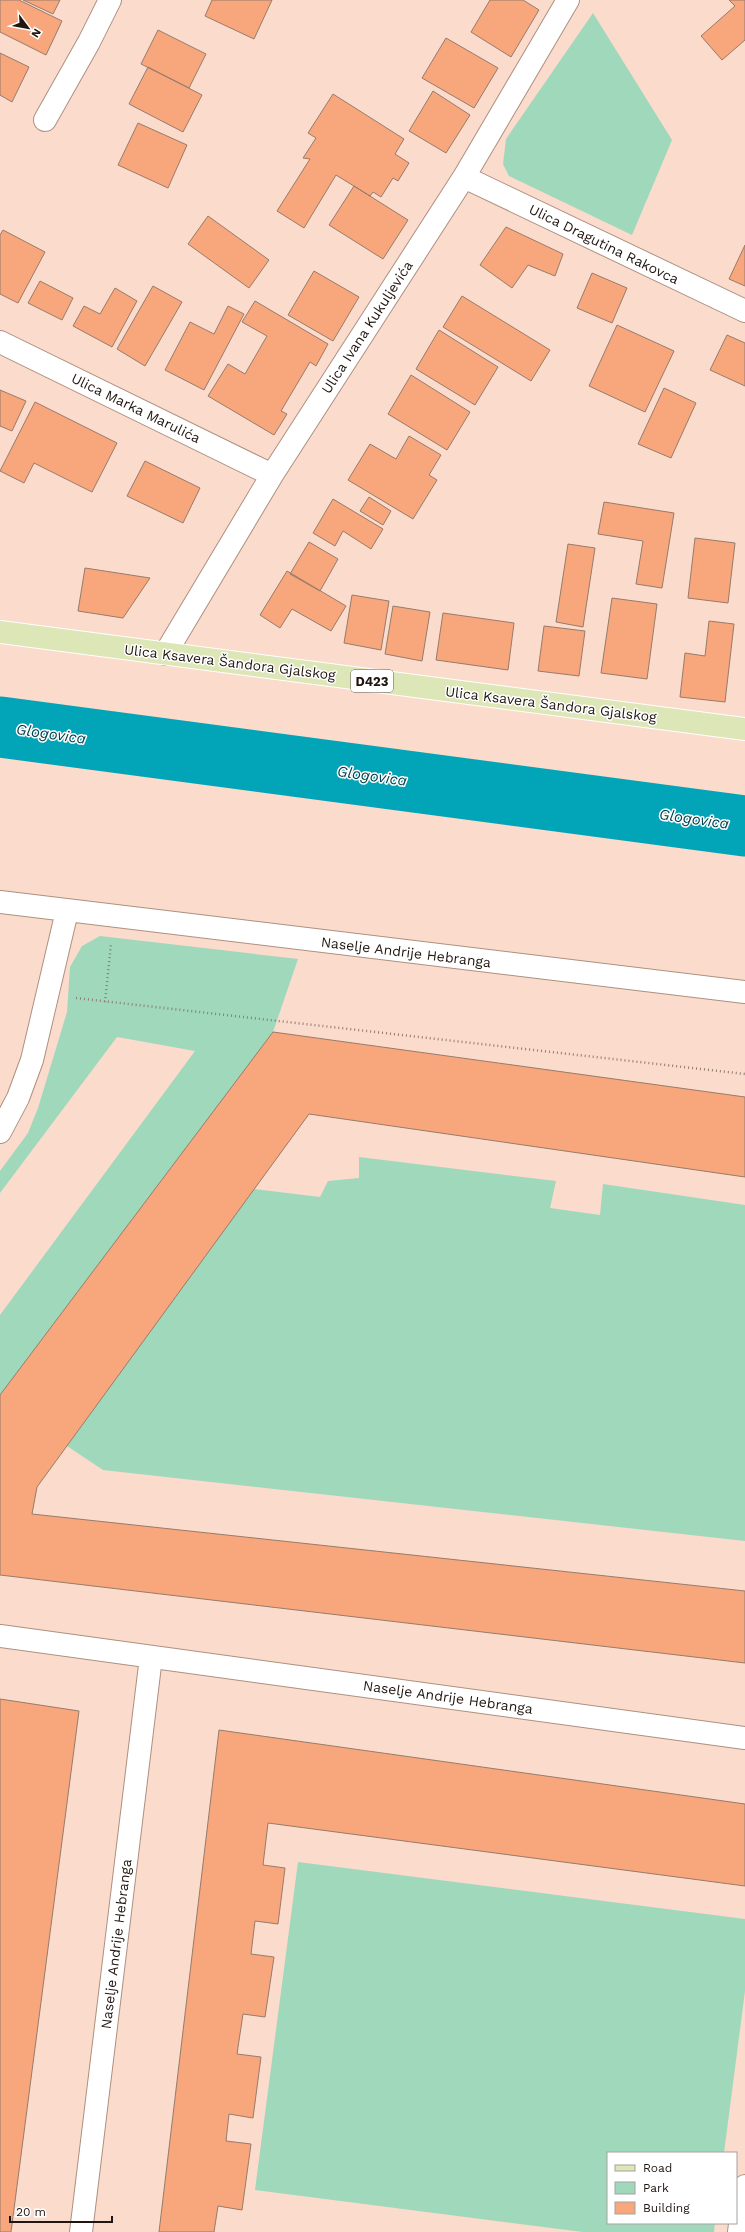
<svg xmlns="http://www.w3.org/2000/svg" width="745" height="2232" viewBox="0 0 745 2232" font-family="'Work Sans',sans-serif">
	<style>
		.green { fill: #a0d8bc }
		.lines { fill: none; stroke-linecap: round; stroke-linejoin: round }
		.river { stroke: #02a4b7; stroke-width: 61 }
		.building { fill: #f8a67b; stroke: #977b6c }
		.minor-casing { stroke: #ad9081; stroke-width: 24 }
		.major-casing { stroke: #fff; stroke-width: 24 }
		.path { stroke: #917b71; stroke-width: 2.5; stroke-dasharray: 1 3; stroke-linecap: butt }
		.minor { stroke: #fff; stroke-width: 22 }
		.major { stroke: #dde6b6; stroke-width: 22 }
		.labels { text-anchor: middle; dominant-baseline: central; stroke-width: 3; stroke-linejoin: round; paint-order: stroke }
		.shield { fill: #fff; stroke: #635b58; stroke-width: 1 }
		.shield-label { font-size: 13px; font-weight: bold; fill: #201510 }
		.street-label { font-size: 14px; fill: #201510; stroke: #fff }
		.water-label { font-size: 15px; font-style: italic; fill: #06424a; stroke: #fff }
	</style>
	<rect width="100%" height="100%" fill="#fbdbcc"/>
	<path class="green" d="M593 13 672 140 632 235 509 176 503 164 506 139Z
		M100 936 298 959 273 1032 0 1395V1315L195 1051 117 1037 0 1193V1171L28 1133 38 1108 67 1012 70 967 82 946Z
		M359 1157 556 1181 550 1208 600 1215 603 1184 745 1205V1541L103 1470 67 1446 254 1189 320 1197 328 1181 359 1178Z
		M298 1862 745 1919V1991L724 2153H608V2223H715L714 2232H583L255 2190Z"/>
	<g class="lines">
		<path class="river" d="M0 727 745 826"/>
	</g>
	<path class="building" d="M0 0H19L62 21 46 55 0 32Z
		M23 0H60L53 14Z
		M212 0H272L254 39 205 16Z
		M490 0H523L539 10 511 57 471 32Z
		M729 0H745V40L722 60 701 36 735 6Z
		M158 30 206 54 189 88 141 64Z
		M446 38 498 68 474 108 422 78Z
		M0 53 29 67 12 102 0 95Z
		M148 67 202 95 183 132 129 104Z
		M433 91 470 115 446 153 409 131Z
		M333 94 404 139 395 154 409 163 398 181 393 178 381 197 373 192 370 196 336 175 304 228 277 211 310 159 303 158 316 138 308 133Z
		M138 123 187 145 168 188 118 165Z
		M354 186 408 220 383 259 329 225Z
		M208 216 269 260 249 288 188 244Z
		M506 227 563 254 555 276 528 265 512 288 480 265Z
		M3 230 45 252 18 303 0 294V235Z
		M745 245V286L729 279Z
		M314 271 359 297 333 341 288 315Z
		M592 273 627 288 612 323 577 308Z
		M40 281 73 298 62 320 28 303Z
		M153 286 182 302 145 366 117 349Z
		M115 288 137 301 112 347 73 326 84 306 100 314Z
		M462 296 550 350 531 381 443 327Z
		M255 301 328 344 316 366 310 362 281 411 287 414 274 435 208 396 228 364 245 374 267 336 242 322Z
		M228 306 244 314 204 390 165 370 190 322 214 334Z
		M617 325 674 351 645 412 589 386Z
		M439 330 498 367 475 405 416 369Z
		M727 335 745 343V386L710 370Z
		M411 375 470 412 447 450 388 414Z
		M664 388 696 403 671 458 638 444Z
		M0 390 26 401 12 431 0 426Z
		M35 402 117 443 92 492 34 463 24 483 0 471Z
		M409 436 441 455 429 475 437 480 413 519 348 480 370 444 396 459Z
		M145 461 200 488 183 523 127 496Z
		M369 497 391 511 383 525 360 511Z
		M333 499 383 529 371 549 343 531 335 546 313 533Z
		M604 502 674 513 662 588 636 584 643 541 598 534Z
		M695 538 735 543 728 603 688 598Z
		M309 542 338 559 320 591 290 574Z
		M568 544 595 548 583 627 556 622Z
		M85 568 150 578 123 618 78 611Z
		M287 571 346 606 331 631 292 609 280 628 260 615Z
		M352 595 389 601 381 650 344 643Z
		M612 598 657 604 647 679 601 673Z
		M393 606 430 612 422 661 385 654Z
		M443 613 514 623 508 670 436 660Z
		M709 621 734 624 725 702 680 697 685 653 705 656Z
		M544 626 585 631 579 676 538 671Z
		M273 1032 745 1097V1177L309 1114 37 1487 32 1514 745 1591V1663L0 1575V1395Z
		M0 1699 79 1711 11 2232H0Z
		M219 1730 745 1804V1886L268 1823 263 1865 285 1868 278 1924 255 1921 251 1954 274 1957 265 2017 243 2014 237 2054 261 2057 253 2118 229 2114 226 2141 251 2144 242 2210 218 2206 214 2232H159Z"/>
	<g class="lines">
		<defs>
			<path id="minor" d="M45 120 89 42 110 0
				M464 177 745 311
				M0 342 272 475
				M165 654 272 475 464 177 568 0
				M0 902 745 992
				M0 1132 18 1098 32 1060 67 911
				M0 1636 745 1738
				M81 2232 151 1657
				M739 2232 745 2186"/>
			<path id="major" d="M0 632 745 729"/>
		</defs>
		<use href="#minor" class="minor-casing"/>
		<use href="#major" class="major-casing"/>
		<path class="path" d="M76 998 745 1074
			M105 1002 111 944"/>
		<use href="#minor" class="minor"/>
		<use href="#major" class="major"/>
	</g>
	<g class="labels">
		<rect class="shield" x="351" y="670" width="42" height="22" rx="3"/>
		<g class="shield-label">
			<text x="372" y="681">D423</text>
		</g>
		<g class="street-label">
			<text transform="translate(604 244) rotate(26)">Ulica Dragutina Rakovca</text>
			<text transform="translate(367 327) rotate(-57)">Ulica Ivana Kukuljevića</text>
			<text transform="translate(136 408) rotate(26)">Ulica Marka Marulića</text>
			<text transform="translate(230 662) rotate(7)">Ulica Ksavera Šandora Gjalskog</text>
			<text transform="translate(551 704) rotate(7)">Ulica Ksavera Šandora Gjalskog</text>
			<text transform="translate(406 952) rotate(7)">Naselje Andrije Hebranga</text>
			<text transform="translate(448 1697) rotate(8)">Naselje Andrije Hebranga</text>
			<text transform="translate(116 1944) rotate(-83)">Naselje Andrije Hebranga</text>
		</g>
		<g class="water-label">
			<text transform="translate(51 734) rotate(8)">Glogovica</text>
			<text transform="translate(372 776) rotate(8)">Glogovica</text>
			<text transform="translate(694 819) rotate(8)">Glogovica</text>
		</g>
	</g>
	<rect x="607" y="2152" width="130" height="72" fill="#ffffff" stroke="#a6a19f"/>
	<rect x="615" y="2165" width="20" height="6" fill="#dde6b6" stroke="#a6a19f"/>
	<text x="643" y="2172" font-size="12" fill="#201510">Road</text>
	<rect x="615" y="2182" width="20" height="12" fill="#a0d8bc" stroke="#a6a19f"/>
	<text x="643" y="2192" font-size="12" fill="#201510">Park</text>
	<rect x="615" y="2202" width="20" height="12" fill="#f8a67b" stroke="#a6a19f"/>
	<text x="643" y="2212" font-size="12" fill="#201510">Building</text>
	<g transform="translate(28 28) rotate(122)" stroke="#ffffff" stroke-width="3" paint-order="stroke">
	<path d="M0-3L7 15L0 10L-7 15Z" fill="#201510"/>
	<text y="-6" font-size="11" font-weight="bold" text-anchor="middle" fill="#201510">N</text>
	</g>
	<path d="M10 2216v6h102v-6" fill="none" stroke="#201510" stroke-width="2"/>
	<text x="16" y="2216" font-size="12" fill="#201510" stroke="#ffffff" stroke-width="3" paint-order="stroke">20 m</text>
</svg>
